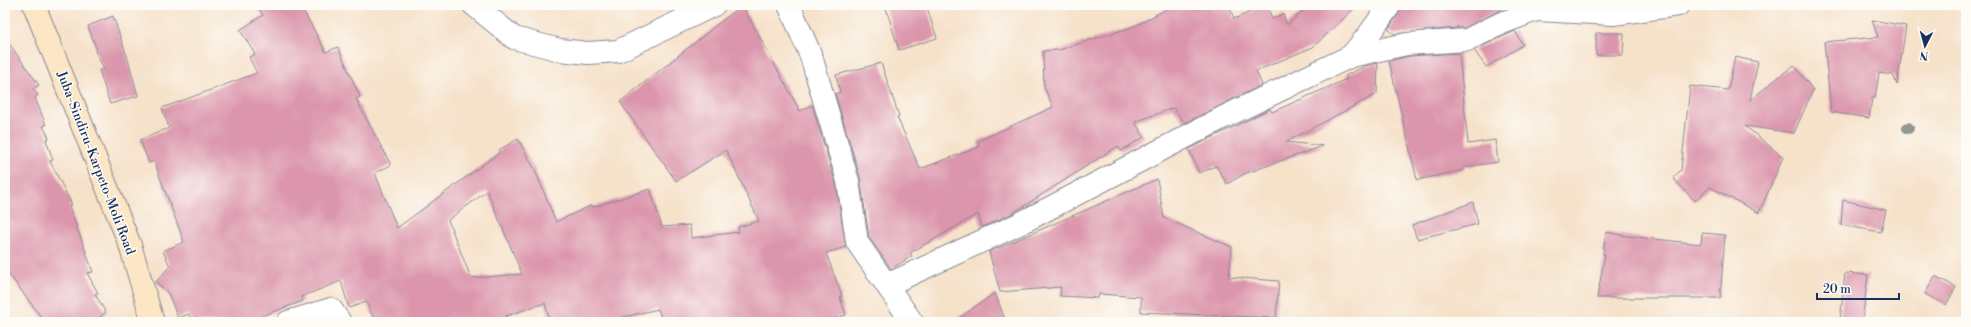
<svg xmlns="http://www.w3.org/2000/svg" width="1971" height="327" viewBox="0 0 1971 327" font-family="'Libre Bodoni',serif">
	<style>
		.building { fill: #db95ac; fill-rule: evenodd }
		.lines { fill: none; stroke-linecap: round; stroke-linejoin: round }
		.minor-casing { stroke: #888894; stroke-width: 24 }
		.secondary-casing { stroke: #888894; stroke-width: 24 }
		.minor { stroke: #fff; stroke-width: 22 }
		.secondary { stroke: #fce6c4; stroke-width: 22 }
		.tree { fill: #929791 }
		.labels { text-anchor: middle; dominant-baseline: central; stroke-width: 3; stroke-linejoin: round; paint-order: stroke }
		.street-label { font-size: 13px; fill: #1b2f5e; stroke: #fdfcf7 }
	</style>
	<rect width="100%" height="100%" fill="#fdfcf7"/>
	<filter id="ink" filterUnits="userSpaceOnUse"><feTurbulence type="fractalNoise" baseFrequency=".025" numOctaves="2"/><feDisplacementMap in="SourceGraphic" scale="8" xChannelSelector="R" yChannelSelector="G"/><feConvolveMatrix kernelMatrix="1 2 1 2 8 2 1 2 1" color-interpolation-filters="sRGB"/></filter>
	<filter id="wash" filterUnits="userSpaceOnUse"><feTurbulence type="fractalNoise" baseFrequency=".012" numOctaves="4" result="noise"/><feDisplacementMap in="SourceGraphic" scale="16" xChannelSelector="R" yChannelSelector="G"/><feGaussianBlur stdDeviation="0.9" result="paint"/><feColorMatrix in="noise" values="0 0 0 0 0 0 0 0 0 0 0 0 0 0 0 0 0 1.4 0 .05"/><feComposite in="paint" operator="in"/></filter>
	<g filter="url(#wash)">
		<rect width="100%" height="100%" fill="#f6e1c9"/>
		<g id="blocks">
			<path class="building" d="M256 5H300L326 52 338 47 360 97 356 99 391 165 375 173 397 228 500 152 499 150 518 139 535 170 556 222 592 205 593 207 650 189 662 227 690 225 691 238 739 232 738 227 759 221 726 150 676 181 620 102 742 5 800 111 812 105 836 184 846 247 826 253 842 296 840 297 846 315 825 322H663L658 309 602 322H550L545 303 506 316 507 322H376L366 302 349 308 341 281 301 297 303 301 245 322H192L189 314 178 318 168 293 156 282 170 266 163 251 184 242 154 161 149 163 140 140 169 128 162 108 257 73 249 57 255 54 240 30 263 15ZM487 191 522 274 471 278 448 220Z
				M885 5H926L937 38 899 50Z
				M1174 5H1229L1234 19 1267 5 1272 19 1283 14 1287 25 1310 5H1358L1313 47 1256 71 1262 85 1185 123 1173 108 1135 122 1144 137 1121 151 1118 146 1013 213 982 227 978 214 910 253 912 256 891 269 869 237 860 177 835 94 840 92 836 75 881 63 899 116 897 117 920 169 979 147 978 141 1053 107 1044 87 1043 51 1059 50 1135 26Z
				M1402 5H1500L1502 9 1464 28H1458L1457 26V28L1394 34 1388 29 1400 12Z
				M113 16 127 56 138 96 110 104 99 70 104 69 95 51H97L88 26Z
				M1872 20 1906 26 1897 85 1893 75 1879 73 1875 98H1872L1869 118 1831 112 1824 42 1878 37Z
				M1515 31 1523 45 1486 67 1474 50Z
				M1596 33H1624L1623 55H1596Z
				M5 38 39 85 33 89 38 95 35 98 46 125 43 126 49 138 46 140 53 160 50 161 72 205 69 206 93 272 87 273 98 293 95 294 106 313 92 322H45L5 269Z
				M1459 53 1468 144 1495 140 1498 162 1464 167V170L1417 180 1389 61 1409 56Z
				M1735 57 1758 62 1750 100 1794 65 1813 90 1794 133 1745 126 1783 157 1759 213 1710 187 1695 201 1673 178 1681 170 1690 86 1728 90Z
				M1378 63 1377 94 1286 142 1323 146 1244 174 1227 184 1216 166 1199 173 1189 149 1270 109 1272 112 1347 79 1345 76 1365 66Z
				M1157 179 1164 218 1232 247 1229 277 1279 281 1276 318 1141 312V297L1099 294 1098 298 1060 296 1061 287 1000 292 989 252Z
				M1843 200 1886 210 1881 232 1841 225Z
				M1473 202 1478 224 1417 239 1412 225Z
				M1606 232 1627 236 1701 244 1702 233 1725 235 1720 298H1597L1605 254H1603Z
				M1845 273 1868 275 1862 322H1840Z
				M1935 276 1956 287 1946 305 1925 294Z
				M995 293 1006 322H953Z"/>
		</g>
	</g>
	<g filter="url(#ink)">
		<use href="#blocks" fill-opacity="0" stroke="#888894" stroke-width="1"/>
		<g class="lines">
			<defs>
				<path id="minor" d="M474 5 514 38 560 50 588 53 618 51 714 5
					M789 5 811 56 848 181 857 242 912 322
					M1351 56 1407 44 1467 40 1502 23 1536 10 1613 14 1678 5
					M887 285 1019 224 1222 118 1351 56 1369 34 1390 5
					M288 322 331 309 340 322"/>
				<path id="secondary" d="M34 5 130 245 153 322"/>
			</defs>
			<use href="#minor" class="minor-casing"/>
			<use href="#secondary" class="secondary-casing"/>
			<use href="#minor" class="minor"/>
			<use href="#secondary" class="secondary"/>
		</g>
		<circle class="tree" cx="1908" cy="128" r="6"/>
	</g>
	<g class="labels">
		<g class="street-label">
			<text transform="translate(96 163) rotate(69)">Juba-Sindiru-Karpeto-Moli Road</text>
		</g>
	</g>
	<rect width="1971" height="327" fill="none" stroke="#fdfcf7" stroke-width="20"/>
	<g transform="translate(1925 46) rotate(186)" stroke="#fdfcf7" stroke-width="3" paint-order="stroke">
	<path d="M0-3L7 15L0 10L-7 15Z" fill="#1b2f5e"/>
	<text y="-6" font-size="11" font-weight="bold" text-anchor="middle" fill="#1b2f5e">N</text>
	</g>
	<path d="M1817 293v6h82v-6" fill="none" stroke="#1b2f5e" stroke-width="2"/>
	<text x="1823" y="293" font-size="12" fill="#1b2f5e" stroke="#fdfcf7" stroke-width="3" paint-order="stroke">20 m</text>
</svg>
